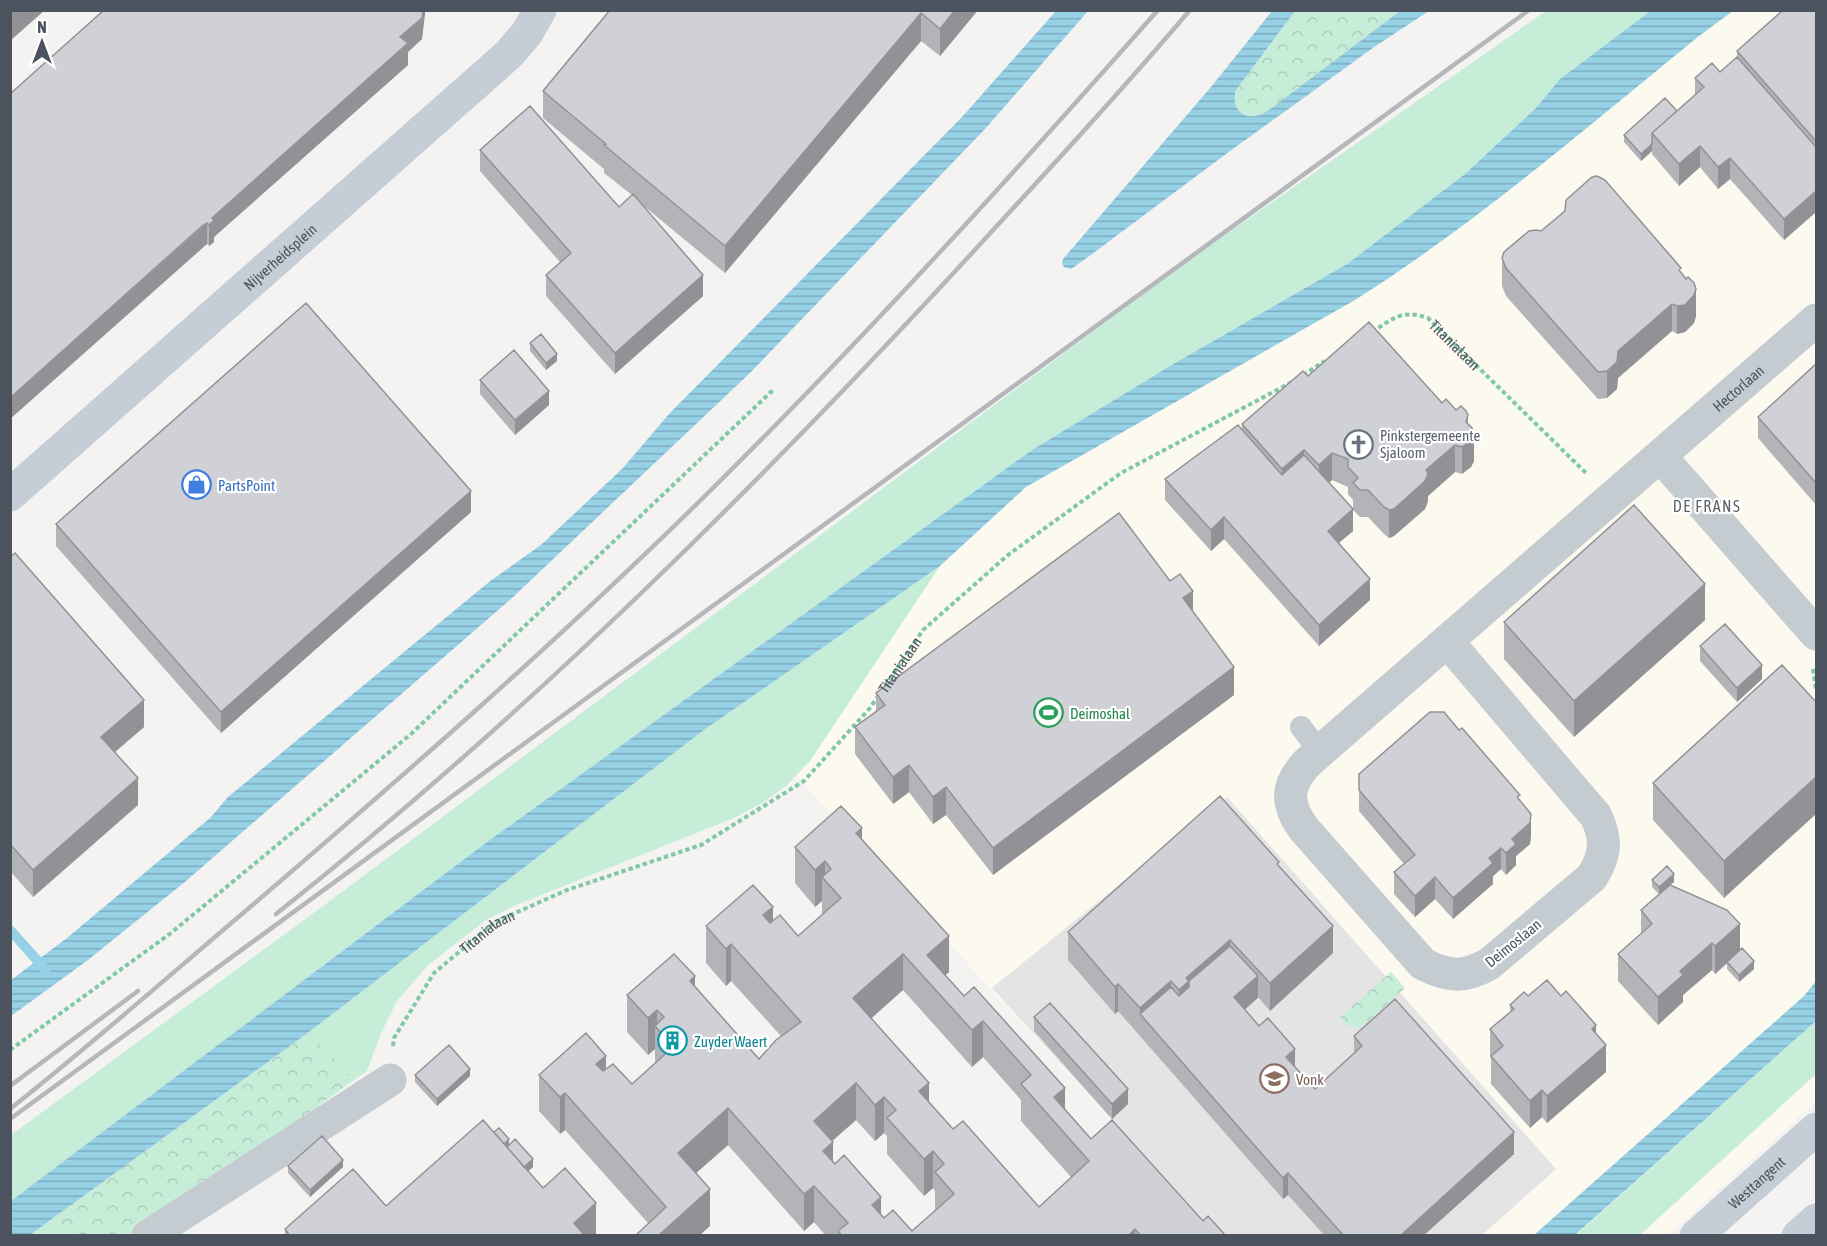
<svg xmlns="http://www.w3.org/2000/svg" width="1827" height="1246" viewBox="0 0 1827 1246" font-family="'Asap Condensed',sans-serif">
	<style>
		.commercial { fill: #fcf9ef }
		.education { fill: #e5e4e4 }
		.green { fill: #c6edd7 }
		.forest { fill: url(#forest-crowns) }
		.water { fill: url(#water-rules) }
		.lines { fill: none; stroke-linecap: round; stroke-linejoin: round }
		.stream { stroke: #97d1e6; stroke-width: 10 }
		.path { stroke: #80c8a9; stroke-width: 4; stroke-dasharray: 4.5 3; stroke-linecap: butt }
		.lane { stroke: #c4ccd2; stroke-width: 22 }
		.street { stroke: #c4ccd2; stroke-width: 33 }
		.secondary { stroke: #c5cdd7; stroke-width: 33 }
		.rail { stroke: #b5b7bc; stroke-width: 4.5 }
		.wall { fill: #b3b4b8; fill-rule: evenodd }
		.shaded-wall { fill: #929296 }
		.building { fill: #d0d1d6; stroke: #929296; stroke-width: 1.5; fill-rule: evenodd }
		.labels { text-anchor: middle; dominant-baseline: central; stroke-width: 4.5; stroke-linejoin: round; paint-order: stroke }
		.street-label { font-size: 15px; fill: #4b545e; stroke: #fff }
		.worship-label { font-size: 15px; fill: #5b616d; stroke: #fff; text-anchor: start }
		.shop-label { font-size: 15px; fill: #366cbe; stroke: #fff; text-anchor: start }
		.leisure-label { font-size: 15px; fill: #27864d; stroke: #fff; text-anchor: start }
		.culture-label { font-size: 15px; fill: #0d838f; stroke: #fff; text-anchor: start }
		.education-label { font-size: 15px; fill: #785e54; stroke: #fff; text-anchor: start }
		.neighbourhood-label { font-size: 16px; letter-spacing: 1.5px; fill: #5f6267; stroke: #fff }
	</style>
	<defs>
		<pattern id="forest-crowns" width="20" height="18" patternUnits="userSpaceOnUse" patternTransform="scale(1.5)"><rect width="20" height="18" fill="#c6edd7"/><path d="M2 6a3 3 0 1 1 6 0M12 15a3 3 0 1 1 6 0" fill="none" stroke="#accdbb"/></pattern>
		<pattern id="water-rules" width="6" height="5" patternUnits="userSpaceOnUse" patternTransform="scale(1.5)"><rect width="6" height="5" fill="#97d1e6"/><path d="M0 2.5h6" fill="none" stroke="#7dacbe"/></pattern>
	</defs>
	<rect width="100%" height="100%" fill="#f4f3f2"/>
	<path class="commercial" d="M1576 11H1816V1101L1668 1235H1215L691 660Z"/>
	<path class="education" d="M1227 797 1556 1169 1482 1235H1217L992 988Z"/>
	<path class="green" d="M1546 11H1652L1560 79 1535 109 1465 174 1347 264 1175 363 1032 450 487 842 11 1201V1135L319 909 1185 263Z
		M940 566 810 761 786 786 764 802 734 818 514 906 486 920 427 966 397 1001 381 1033 367 1071 354 1080 309 1032 704 730Z
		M1816 1021V1074L1640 1235 1575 1236Z
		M59 1214 60 1235H30Z"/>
	<path class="forest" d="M1295 11H1400L1273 107C1267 111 1262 115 1255 116 1239 119 1231 103 1236 90Z
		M1391 972 1405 988 1360 1028 1350 1027 1340 1017Z
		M309 1032 354 1080 141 1235H60L59 1214Z"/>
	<path class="water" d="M1652 10 1733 11 1699 36C1587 127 1477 223 1355 300L1026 487 940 566 704 730 309 1032 30 1235H11V1201L487 842 1032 450 1175 363 1347 264 1465 174 1535 109 1560 79Z
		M1056 11H1088L985 129 751 372 512 598 186 881 88 960 11 1016V980L67 938 210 818 228 797 489 582 542 544 623 468 669 414 962 117Z
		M1272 11H1295L1236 90C1231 103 1239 119 1255 116 1262 115 1267 111 1273 107L1400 11H1429L1377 45 1230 151 1084 260 1071 269 1064 267 1062 263 1063 259 1211 87Z
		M1816 981V1021L1575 1235H1534L1804 996Z"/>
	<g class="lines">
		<path class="stream" d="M10 930 46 970"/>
		<g class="path">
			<path id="s1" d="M1372 332C1394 318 1402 309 1428 318L1586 473"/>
			<path d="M1303 375 1325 361"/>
			<path d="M1813 669 1816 689"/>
			<path id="s2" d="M393 1046 394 1038 434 973 495 922 567 890 701 845 804 781 870 708 923 630 1008 555 1121 473 1292 382"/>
			<path d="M10 1050 171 933 411 734 773 390"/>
		</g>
		<path class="lane" d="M1301 727 1320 752"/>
		<g class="street">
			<path d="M1661 457 1816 634"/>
			<path id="s3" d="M1447 641 1596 816C1607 840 1606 854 1592 877L1489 964C1464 978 1449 977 1423 964L1304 829C1285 803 1286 785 1308 762L1816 320"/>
			<path d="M148 1236 390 1080"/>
		</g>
		<g class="secondary">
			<path id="s4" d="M10 495 509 54 527 33 540 10"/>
			<path id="s5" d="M1696 1236 1816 1129"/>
			<path d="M1798 1236 1816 1220"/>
		</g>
		<path class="rail" d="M276 914C531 712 763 481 983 241 1053 165 1123 89 1190 10
			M10 1086 138 991
			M10 1109C92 1044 170 975 249 908 409 771 567 633 717 484 870 332 1015 172 1158 10
			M10 1119 1529 10"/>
	</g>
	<path class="wall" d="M425 10 422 39 408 52V65L214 237V242L209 246 207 244 202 248 10 419V94Z
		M610 10H978L940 56 921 41 725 273 639 202 703 296 615 374 546 296V275L560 262 480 171V150L619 207 632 195 604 173V169L543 118V91Z
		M1816 10V212L1784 240 1730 179 1718 189 1700 167 1679 186 1652 154V151L1641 161 1624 142V135L1677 111 1695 95V78L1720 72 1737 57V51Z
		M1565 211 1681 273 1696 316 1694 323 1685 332 1677 334 1672 331 1618 378 1617 389 1607 398 1598 399 1506 296 1502 286V258L1541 231Z
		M530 343 557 361 546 370 530 351Z
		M1816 364V505L1758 438V417Z
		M1308 376 1442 403 1468 423 1474 461 1471 467 1462 474 1455 472 1428 496V501L1425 509 1394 536 1389 538 1384 534 1368 517H1360L1353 510V531L1339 543 1370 600 1319 646 1224 539 1211 551 1165 500V479L1242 430V424ZM1332 480 1348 487V494L1353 500V509L1329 483Z
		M480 380 549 405 515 435 480 394Z
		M471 512 221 733 56 546V524Z
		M10 557 144 727 115 752 138 805 33 897 10 871Z
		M1193 611 1234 695 993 875 946 815 933 824 909 792 893 804 855 754V727L876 711V693Z
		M1705 620 1574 737 1504 659V622Z
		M1700 646 1762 679 1737 702 1700 661Z
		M1782 665 1724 898 1653 820V783Z
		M1359 774 1520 800 1531 835 1530 844 1516 856V865L1506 875 1501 869 1493 876V884L1453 919 1435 899 1415 917 1394 894V872L1404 864 1359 811Z
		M862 839 949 972 945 975 1091 1139 1203 1221 1226 1236H826L814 1222 804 1231 728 1145 696 1173 710 1226 648 1223 565 1130 560 1134 539 1111V1075L606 1069 632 1084 655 1063V1049L648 1055 627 1032V995L695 987 759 1059 781 1036 731 981 726 986 706 963V926L773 921 798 936 822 915V901L815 907 795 883V847ZM903 990 972 1067 983 1057 1021 1100V1121L1071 1177 1039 1207 953 1129 929 1102 872 1018ZM856 1120 875 1141 884 1133 887 1136V1154L924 1196 933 1188 935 1191V1209L936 1210 912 1231 884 1218 833 1161 832 1141Z
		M1279 867 1333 953 1270 1011 1258 997 1244 1009 1315 1089 1354 1054V1036L1514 1154 1423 1236H1325L1288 1195 1283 1199 1118 1011 1115 1014 1068 960V932Z
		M1652 880 1674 882 1670 885 1740 950 1754 969 1739 982 1727 969V963L1715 974 1712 970 1683 995V1002L1658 1025 1618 981V954L1641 934V910L1659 894 1652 887Z
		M1510 1005 1596 1033 1606 1072 1547 1123 1542 1117 1530 1128 1491 1084V1059L1490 1057V1029L1510 1013Z
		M1034 1017 1128 1104 1112 1119 1034 1031Z
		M415 1075 470 1076 437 1106 415 1082Z
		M494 1132 533 1167 528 1171 543 1188 596 1236H285V1229L386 1206Z
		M288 1166 343 1167 310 1197 288 1173Z"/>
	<path class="shaded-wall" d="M14 10H45L10 41V14Z
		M423 10H425V14L422 39 408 52V65L214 237V242L209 246V225L212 218 400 37Z
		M955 10H978L940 56V29Z
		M921 13V41L725 273V246Z
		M1652 144V151L1641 161V154Z
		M1700 146V167L1679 186V164Z
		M1730 158V179L1718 189V167Z
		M1816 191V212L1784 240V219Z
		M207 223V244L10 419V398Z
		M703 275V296L615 374V353Z
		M1696 289V316L1694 323 1685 332 1677 334V306Z
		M1672 304V331L1618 378 1617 389 1607 398V371L1618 351Z
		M557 354V361L546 370V363Z
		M549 391V405L515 435V420Z
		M1468 415 1467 443 1474 434V461L1471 467 1462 474V447Z
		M1455 445V472L1428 496V501L1425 509 1394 536 1389 538V510L1426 470Z
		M1304 450V477L1282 496V469Z
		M1332 453V480L1319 492V465Z
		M471 491V512L221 733V712Z
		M1353 509V531L1328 552V531Z
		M1224 517V539L1211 551V530Z
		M1370 579V600L1319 646V625Z
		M1705 584V620L1574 737V701Z
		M1193 591V618L1183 598Z
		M1762 665V679L1737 702V688Z
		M1234 667V695L993 875V848Z
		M144 700V727L101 764V737Z
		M909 765V792L893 804V777Z
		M1816 777V814L1724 898V861Z
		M138 778V805L33 897V870Z
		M946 787V815L933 824V797Z
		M1531 814V835L1530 844 1516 856V865L1506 875V853L1512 839Z
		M862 828V865L856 833Z
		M1501 848V869L1493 876V884L1453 919V898L1489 858Z
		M825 861V881L822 877V901L815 907V870Z
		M1674 874V882L1659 894V887Z
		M1435 877V899L1415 917V896Z
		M773 907V944L763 915Z
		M1740 924V952L1715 974V946Z
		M1333 926V953L1270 1011V983Z
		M949 936V972L933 987 927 955Z
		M1230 940V967L1179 1017V990L1186 978Z
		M1712 943V970L1683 995V1002L1658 1025V997L1680 971Z
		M731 944V981L726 986V949Z
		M903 954V990L853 1034V998Z
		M1754 961V969L1739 982V975Z
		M695 976V1013L690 981Z
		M1258 976V998L1234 1019V997Z
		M1171 981V1009L1140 1014V1036V1008Z
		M1118 984V1011L1115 1014V987Z
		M657 1010V1029L655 1026V1049L648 1055V1018Z
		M983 1021V1057L972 1067V1030Z
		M1596 1025V1052L1592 1029Z
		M1606 1045V1072L1547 1123V1096Z
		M1295 1049V1070L1286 1057Z
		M606 1056V1092L596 1064Z
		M470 1069V1076L437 1106V1099Z
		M856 1083V1120L814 1157V1121Z
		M929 1083V1120L919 1091Z
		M1065 1088V1125L1054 1097Z
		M1128 1089V1104L1112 1119V1104Z
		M1542 1090V1117L1530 1128V1101Z
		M565 1093V1130L560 1134V1097Z
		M884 1097V1133L875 1141V1105Z
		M728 1108V1145L678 1189V1153Z
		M1514 1132V1154L1423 1236H1400Z
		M509 1139V1147L496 1150Z
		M833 1142V1179L823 1151Z
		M933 1151V1188L924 1196V1159Z
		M533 1159V1167L517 1181V1173Z
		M343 1160V1167L310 1197V1190Z
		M1288 1173V1195L1283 1199V1178Z
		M814 1186V1222L804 1231V1194Z
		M710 1189V1226L699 1236H658Z
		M881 1197V1233L872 1205Z
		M596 1203V1236H574V1223Z
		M1135 1229V1236H1128Z"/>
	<path class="building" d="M104 10H423L422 18 400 37 408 43 212 218 214 220 209 225 207 223 202 226 10 398V94Z
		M610 10H955L940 29 921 13 725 246 604 145 606 144 543 91Z
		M1783 10H1816V139L1815 140 1737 51Z
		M1737 57 1816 147V191L1784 219 1730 158 1718 167 1700 146 1679 164 1652 133 1704 87 1695 78 1712 63 1720 72Z
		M1665 98 1677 111 1652 133V144L1641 154 1624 135Z
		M530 106 619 207 633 194 703 275 615 353 546 275 571 253 480 150Z
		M1597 176 1605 180 1681 268 1679 270 1686 279 1688 277 1694 283 1696 289 1694 295 1685 305 1677 306 1672 304 1618 351 1617 362 1607 371 1598 372 1506 268 1502 258 1504 252 1529 231 1536 230 1541 231 1565 211 1566 200 1592 177Z
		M306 303 471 491 221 712 56 524Z
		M1369 322 1442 403 1446 399 1456 410 1461 406 1466 411 1468 415 1466 422 1472 428 1474 434 1471 440 1462 447 1455 445 1426 470 1428 474 1425 481 1394 509 1389 510 1384 507 1368 490H1360L1353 483 1358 478 1348 467V459L1332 453 1319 465 1304 450 1282 469 1242 424 1303 371 1308 376Z
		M541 334 557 354 546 363 530 343Z
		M514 350 549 391 515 420 480 380Z
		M1816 364V483L1758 417Z
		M1238 425 1282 475 1304 455 1353 509 1328 531 1370 579 1319 625 1224 517 1211 530 1165 479Z
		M1634 505 1705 584 1574 701 1504 622Z
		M1119 513 1170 581 1180 574 1186 582 1193 591 1183 598 1234 667 993 848 946 787 933 797 909 765 893 777 855 727 885 705 876 693Z
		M15 553 144 700 101 737 138 778 33 870 10 844V557Z
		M1725 624 1762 665 1737 688 1700 646Z
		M1782 665 1816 702V777L1724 861 1653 783Z
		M1430 712H1444L1459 730 1462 728 1520 795 1517 797 1531 814 1530 823 1512 839 1516 844 1506 853 1501 848 1489 858 1493 863 1453 898 1435 877 1415 896 1394 872 1415 855 1359 790V774Z
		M1220 796 1279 862 1277 864 1333 926 1270 983 1230 940 1186 978 1189 981 1179 990 1171 981 1140 1008 1118 984 1115 987 1068 932Z
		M841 806 862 828 856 833 949 936 927 955 964 996 974 987 1065 1088 1054 1097 1091 1139 1112 1120 1203 1221 1208 1216 1226 1236H1141L1135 1229 1128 1236H842L838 1231 848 1223 814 1186 804 1194 728 1108 678 1153 710 1189 658 1236H635L666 1207 565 1093 560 1097 539 1075 586 1033 606 1056 596 1064 603 1071 613 1064 632 1084 673 1047 655 1026 664 1017 657 1010 648 1018 627 995 674 954 695 976 690 981 759 1059 776 1040 801 1022 731 944 726 949 706 926 753 885 773 907 763 915 770 923 780 915 798 936 841 898 822 877 831 869 825 861 815 870 795 847ZM903 954 972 1030 983 1021 1031 1075 1021 1084 1089 1161 1039 1207 963 1121 953 1129 919 1091 929 1083 853 998ZM856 1083 875 1105 884 1097 896 1110 887 1118 924 1159 933 1151 944 1164 935 1172 954 1194 912 1231 893 1210 884 1218 872 1205 881 1197 844 1155 835 1164 823 1151 833 1142 814 1121Z
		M1667 866 1674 874 1659 887 1652 880Z
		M1670 885 1727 910 1740 924 1715 946 1712 943 1680 971 1683 975 1658 997 1618 954 1652 924 1641 910Z
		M1230 946 1258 976 1234 997 1259 1026 1268 1018 1295 1049 1286 1057 1315 1089 1362 1046 1354 1036 1395 999 1514 1132 1400 1236H1344L1288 1173 1283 1178 1140 1014 1171 987 1179 996 1189 987V981Z
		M1742 948 1754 961 1739 975 1727 962Z
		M1547 980 1561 996 1566 991 1596 1025 1592 1029 1606 1045 1547 1096 1542 1090 1530 1101 1491 1056 1503 1046 1490 1029 1514 1009 1510 1005 1524 992 1528 996Z
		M1050 1003 1128 1089 1112 1104 1034 1017Z
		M449 1045 470 1069 437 1099 415 1075Z
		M483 1120 543 1188 565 1168 596 1203 574 1223 585 1236H290L285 1229 353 1169 386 1206Z
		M499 1128 509 1139 504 1144 494 1132Z
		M322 1136 343 1160 310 1190 288 1166Z
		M515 1139 533 1159 524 1167 507 1147Z"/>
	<defs>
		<symbol id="church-ring" viewBox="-11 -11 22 22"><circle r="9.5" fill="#fff" stroke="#6b7280" stroke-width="1.5"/><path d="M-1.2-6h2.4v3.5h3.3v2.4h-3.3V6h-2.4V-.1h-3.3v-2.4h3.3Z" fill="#6b7280"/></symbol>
		<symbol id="shop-ring" viewBox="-11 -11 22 22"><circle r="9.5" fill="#fff" stroke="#3f7fe0" stroke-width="1.5"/><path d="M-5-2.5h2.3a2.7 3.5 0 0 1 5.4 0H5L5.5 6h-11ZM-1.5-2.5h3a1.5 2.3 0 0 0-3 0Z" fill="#3f7fe0"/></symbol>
		<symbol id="stadium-ring" viewBox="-11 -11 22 22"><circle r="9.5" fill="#fff" stroke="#2e9e5b" stroke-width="1.5"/><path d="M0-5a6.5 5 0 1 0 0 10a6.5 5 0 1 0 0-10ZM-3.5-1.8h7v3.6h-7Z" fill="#2e9e5b"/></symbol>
		<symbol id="building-ring" viewBox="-11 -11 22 22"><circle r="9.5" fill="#fff" stroke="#0f9aa8" stroke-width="1.5"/><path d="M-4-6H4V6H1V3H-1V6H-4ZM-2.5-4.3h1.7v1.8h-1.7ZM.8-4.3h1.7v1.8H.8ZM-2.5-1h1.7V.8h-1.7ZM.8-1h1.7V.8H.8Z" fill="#0f9aa8"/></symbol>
		<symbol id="university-ring" viewBox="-11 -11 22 22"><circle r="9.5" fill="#fff" stroke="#8d6e63" stroke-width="1.5"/><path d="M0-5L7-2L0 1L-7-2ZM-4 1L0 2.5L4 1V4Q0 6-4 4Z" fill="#8d6e63"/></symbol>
	</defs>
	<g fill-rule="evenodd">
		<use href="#church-ring" x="1342" y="428" width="33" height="33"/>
		<use href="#shop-ring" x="180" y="468" width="33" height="33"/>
		<use href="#stadium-ring" x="1032" y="696" width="33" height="33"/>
		<use href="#building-ring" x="656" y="1024" width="33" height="33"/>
		<use href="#university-ring" x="1258" y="1062" width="33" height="33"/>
	</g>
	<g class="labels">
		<g class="street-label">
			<text stroke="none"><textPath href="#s4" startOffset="360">Nijverheidsplein</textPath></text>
			<text stroke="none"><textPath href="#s1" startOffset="99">Titanialaan</textPath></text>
			<text stroke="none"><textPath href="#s3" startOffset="1324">Hectorlaan</textPath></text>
			<text stroke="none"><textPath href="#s2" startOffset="656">Titanialaan</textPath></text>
			<text stroke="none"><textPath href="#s2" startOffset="152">Titanialaan</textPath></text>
			<text transform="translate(1513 943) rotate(-39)">Deimoslaan</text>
			<text stroke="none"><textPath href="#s5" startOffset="81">Westtangent</textPath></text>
		</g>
		<g class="worship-label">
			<text x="1380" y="435">Pinkstergemeente<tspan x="1380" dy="17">Sjaloom</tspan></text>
		</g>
		<g class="shop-label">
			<text x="218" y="485">PartsPoint</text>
		</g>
		<g class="leisure-label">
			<text x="1070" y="713">Deimoshal</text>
		</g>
		<g class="culture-label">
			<text x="694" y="1041">Zuyder Waert</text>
		</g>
		<g class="education-label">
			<text x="1296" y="1079">Vonk</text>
		</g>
		<g class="neighbourhood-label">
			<text x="1707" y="506">DE FRANS</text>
		</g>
	</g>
	<rect width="1827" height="1246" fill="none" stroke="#4b545e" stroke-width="24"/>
	<g transform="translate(42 42)" stroke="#ffffff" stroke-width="4.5" paint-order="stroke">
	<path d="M0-4.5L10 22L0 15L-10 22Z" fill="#4b545e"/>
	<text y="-9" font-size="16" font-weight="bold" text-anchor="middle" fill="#4b545e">N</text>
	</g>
</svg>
